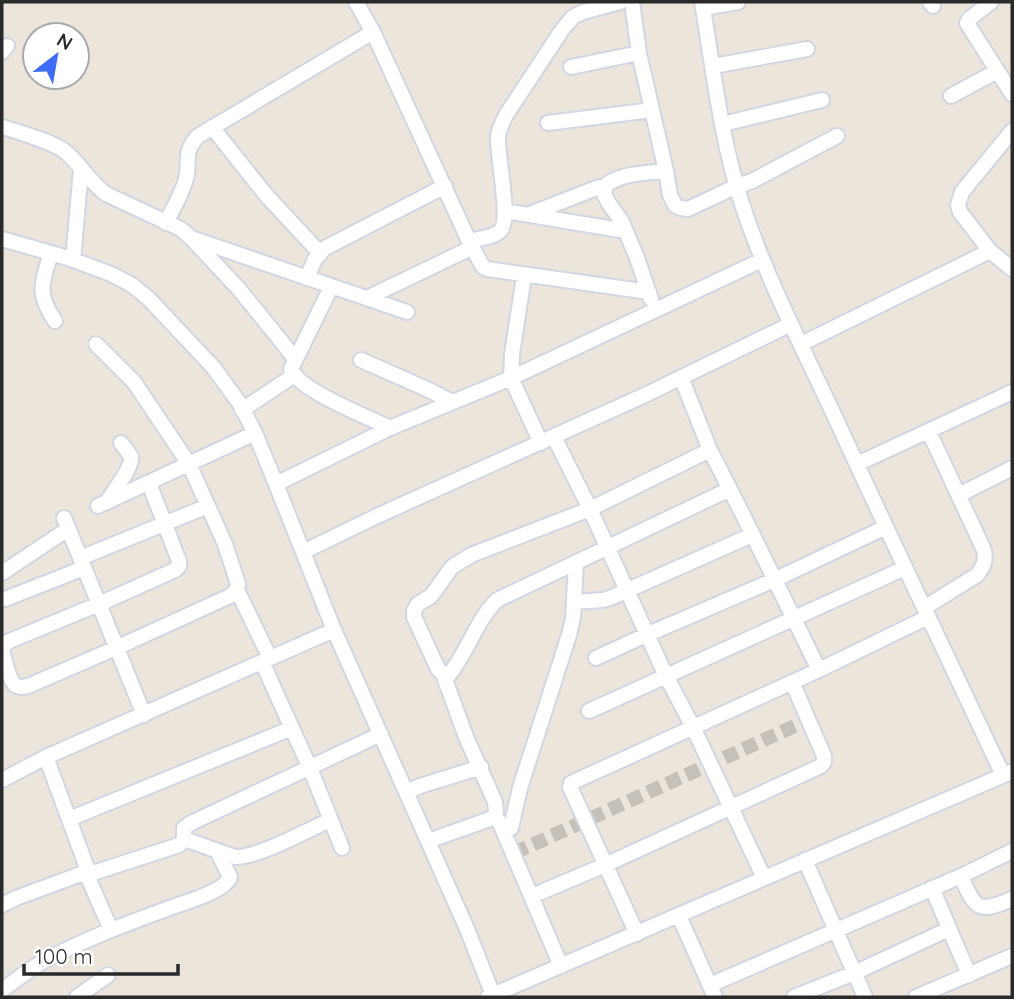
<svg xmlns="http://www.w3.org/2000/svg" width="1014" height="999" viewBox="0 0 1014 999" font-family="Quicksand,sans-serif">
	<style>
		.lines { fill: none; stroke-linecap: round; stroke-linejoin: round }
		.minor-tunnel { stroke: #c5c0b8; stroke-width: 14; stroke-dasharray: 14 7; stroke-linecap: butt }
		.minor-casing { stroke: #d2d6e3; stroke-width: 18 }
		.minor { stroke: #fff; stroke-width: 14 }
	</style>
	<rect width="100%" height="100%" fill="#ece5dc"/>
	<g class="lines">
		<path class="minor-tunnel" d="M514 853 808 720"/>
		<defs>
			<path id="minor" d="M356 2 373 32 469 241 483 267 487 269 649 292
				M632 2 639 53 666 171 670 195 675 205 680 208 688 209 737 186 752 181 837 136
				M702 2C713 68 721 140 742 204 766 278 802 346 835 417 890 537 947 656 1003 775
				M930 2 933 6
				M991 2 969 19 967 23 1012 94
				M703 8 738 2
				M2 52 7 46
				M713 66 807 49
				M571 67 639 53
				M951 96 997 71
				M548 123 652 110
				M723 124 822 100
				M3 127C20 133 56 142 68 154 82 167 91 183 106 194L181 229 192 239 238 288 281 341 295 359
				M212 127 266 195 319 252
				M1012 131 962 192 958 205 960 212 990 251 1012 269
				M505 211 626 231
				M530 214 599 187
				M166 223C172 210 181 196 185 182 192 161 181 155 198 136L373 32
				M2 239 68 258 111 274 132 285 148 298 213 367 240 404 255 433 276 484 334 630 467 929 493 995
				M194 239 407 312
				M469 241C479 238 494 238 501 230 511 218 497 156 498 136 499 128 503 122 506 115L562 30 573 17 583 12 620 2
				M51 253C42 283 36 293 55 321
				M73 260 81 169
				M524 276 512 354 511 378 541 443
				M307 278 315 259 325 248 445 186
				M331 287 291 369C298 390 368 417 390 428
				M367 298 473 247
				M651 299 637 258 622 222 608 202 604 194 606 185C622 173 647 173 666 171
				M96 344 134 382 189 464 225 544 238 584 237 590 230 596 116 648 28 686C22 687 20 688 15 685 9 680 4 658 2 649L7 642 99 604 175 570 179 566V561L149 483
				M801 344 990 251
				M361 360 429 390 452 402
				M681 377 710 450 743 515 819 670
				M242 410 293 376
				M554 437 590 509 666 676 693 727 764 878
				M710 450 590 509 471 555 452 567 431 596 418 604 414 611V617L438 669 443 674 449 675C468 651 476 621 497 600L730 489
				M857 464 1012 392
				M276 484 390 428 511 378 762 260
				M959 495 1012 468
				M107 502C112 493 133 467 131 457 129 453 124 447 121 443
				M98 506 255 433
				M64 518 144 715
				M303 552 377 516 645 395 791 324
				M80 558 208 506
				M2 573 68 529
				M237 590 270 658
				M5 599 84 568
				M574 602 603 600 610 598 752 535
				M924 608 977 575C984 566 986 561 984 550L929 432
				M596 658 646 635 774 580 886 527
				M262 662 310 768 342 848
				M443 674 466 737 495 802 496 812
				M589 711 905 568
				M46 757 87 868 89 871 93 873 179 845 184 839V828L191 823 381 734
				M2 780 46 757 334 630
				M406 792 420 786 481 767
				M69 819 292 728
				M505 831 511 828 520 788 569 635 573 618 576 562
				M184 839 235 857C257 858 308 830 330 820
				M428 841 490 819 496 818 499 821 561 966
				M805 860 865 997
				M86 873 111 930
				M961 876C975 909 978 914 1012 899
				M932 888 969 975
				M532 896 605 865 821 766 824 762V756L792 682
				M2 905 16 898 89 871
				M679 916 715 997
				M637 934 570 787 571 783 819 670 928 617
				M710 985 961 876 1012 851
				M2 990C16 980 31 968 46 960 87 938 131 922 175 906 189 901 225 891 230 877L217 851
				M77 997 108 975
				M488 997 1011 772
				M794 997 854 973 949 929
				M916 997 1012 956"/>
		</defs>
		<use href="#minor" class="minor-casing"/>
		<use href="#minor" class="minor"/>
	</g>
	<rect width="1014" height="999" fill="none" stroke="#2a2a2a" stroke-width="7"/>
	<g transform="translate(56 56) rotate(31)"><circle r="33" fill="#ffffff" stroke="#aaaaaa" stroke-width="2"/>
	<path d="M0-5L12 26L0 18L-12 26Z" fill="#3d6cf9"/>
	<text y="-10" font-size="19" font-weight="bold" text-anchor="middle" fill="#2a2a2a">N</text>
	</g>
	<path d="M24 964v10h154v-10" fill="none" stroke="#2a2a2a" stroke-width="3.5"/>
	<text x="35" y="964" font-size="21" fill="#2a2a2a" stroke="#ffffff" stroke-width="5" paint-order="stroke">100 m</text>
</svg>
